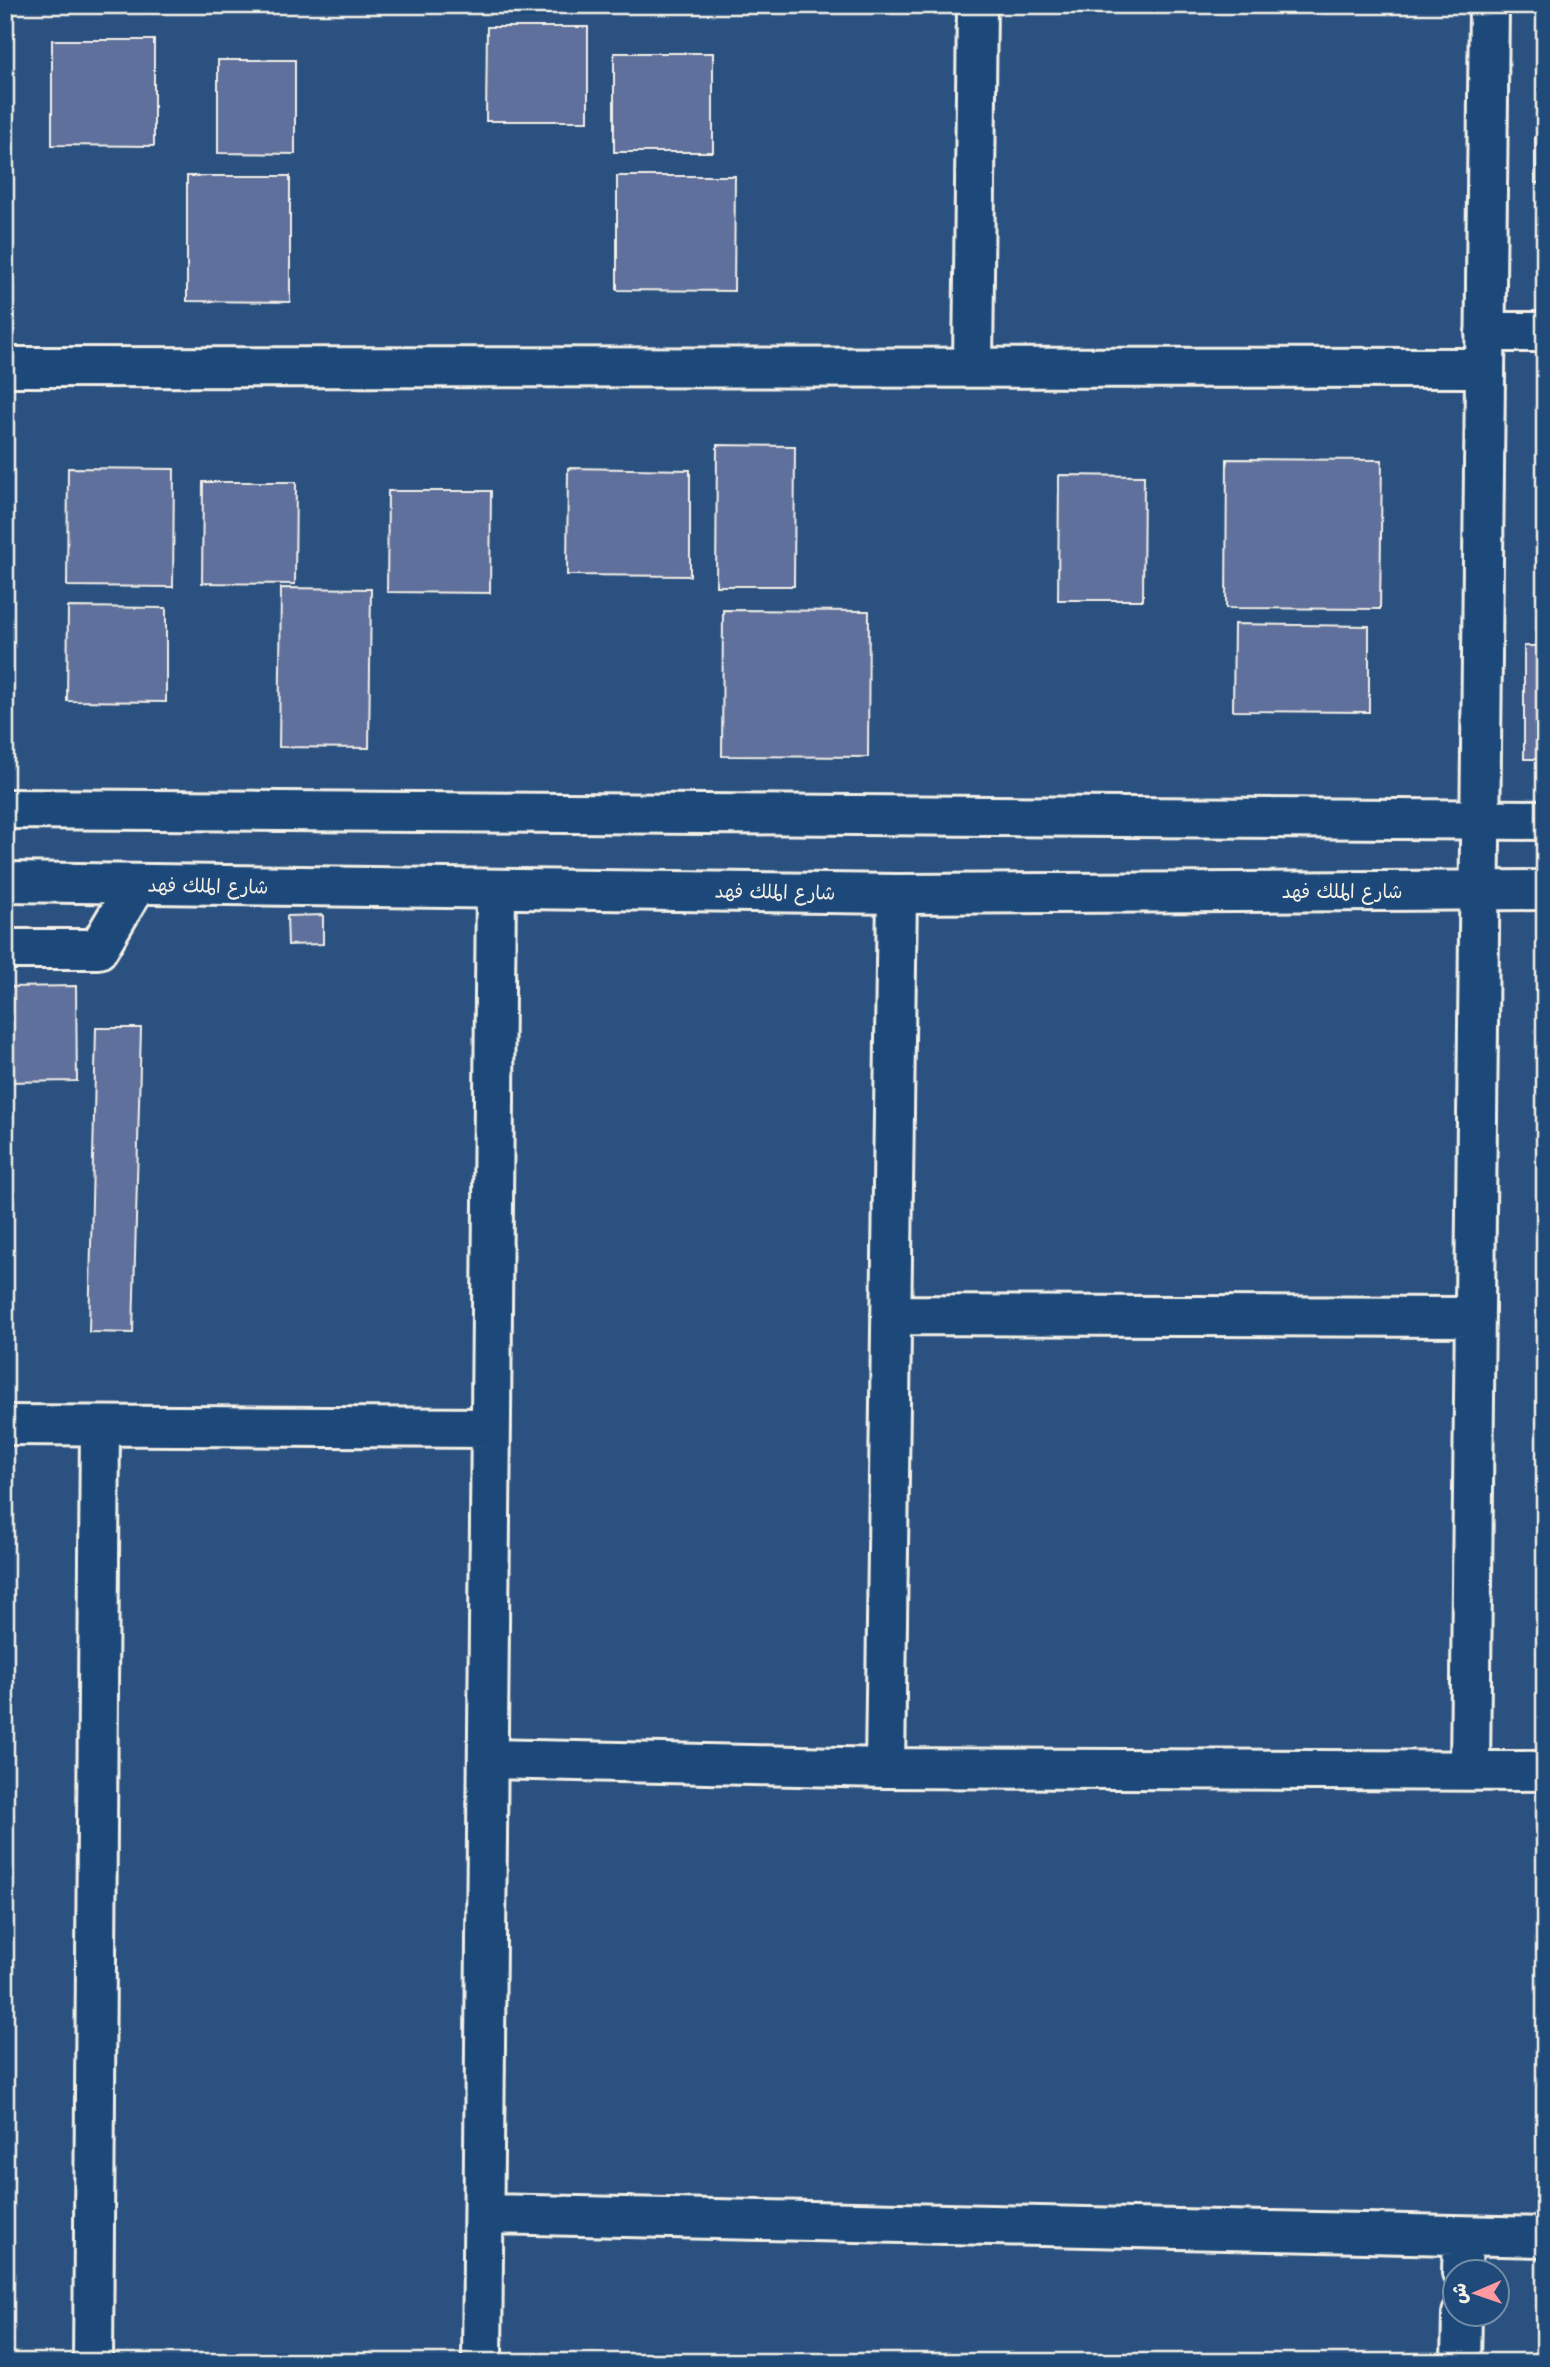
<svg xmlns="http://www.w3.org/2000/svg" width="1550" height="2367" viewBox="0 0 1550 2367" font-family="'Shantell Sans','Playpen Sans Arabic',sans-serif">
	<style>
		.building { fill: #60709c; stroke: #f4f1e8; stroke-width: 2 }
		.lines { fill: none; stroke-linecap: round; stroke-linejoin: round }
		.street-casing { stroke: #f4f1e8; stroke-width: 44 }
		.secondary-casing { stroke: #f4f1e8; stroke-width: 44 }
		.street { stroke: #1f4a7a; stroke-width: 38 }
		.secondary { stroke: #1f4a7a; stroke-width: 38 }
		.labels { text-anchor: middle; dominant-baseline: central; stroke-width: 5; stroke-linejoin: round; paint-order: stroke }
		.street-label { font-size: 19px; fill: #f4f1e8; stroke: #1f4a7a }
	</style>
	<rect width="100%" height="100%" fill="#2b5180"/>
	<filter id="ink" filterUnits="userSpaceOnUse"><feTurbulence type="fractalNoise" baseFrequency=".0143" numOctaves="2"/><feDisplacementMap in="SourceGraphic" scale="14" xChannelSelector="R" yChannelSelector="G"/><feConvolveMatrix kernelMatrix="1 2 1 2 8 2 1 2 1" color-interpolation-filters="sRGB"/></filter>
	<g filter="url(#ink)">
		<path class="building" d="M487 27H588V121H486Z
			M52 40H154V146L52 145Z
			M614 53H713V152H614Z
			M218 60H295V154L218 153Z
			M1535 137H1545V183H1535Z
			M187 176H290V302L187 301Z
			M617 176H735L734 291 617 290Z
			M717 445 795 446 794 586H716Z
			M1227 459 1382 460 1380 609 1226 608Z
			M68 468 174 469 173 587 67 586Z
			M568 468 690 470V576L567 575Z
			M1059 475 1144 476 1143 600H1058Z
			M203 482H296L295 584 202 583Z
			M388 491H491L490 593 387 592Z
			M281 588 371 589 369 748 279 747Z
			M68 607 166 608V702L67 701Z
			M723 610 869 611 868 757 722 756Z
			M1234 624 1369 626V712L1233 711Z
			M1524 646H1545V759H1524Z
			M323 915V944L288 945 287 916Z
			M76 986 77 1081 5 1082V987Z
			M96 1028H141L133 1333 89 1332Z"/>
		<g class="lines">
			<defs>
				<path id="street" d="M1485 332H1545
					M973 366 977 5
					M5 367 1485 368
					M5 949H98L136 885
					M891 1315 1475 1317
					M5 1425 491 1428
					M488 1759 885 1768 1545 1771
					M885 1768 897 894
					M1470 1770 1489 5
					M484 2214 1545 2237
					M1462 2272 1463 2236
					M93 2362 100 1426
					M482 2362 496 889
					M1461 2362 1462 2314"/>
				<path id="secondary" d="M5 809 1545 820
					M5 882 897 894 1545 890"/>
			</defs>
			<use href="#street" class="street-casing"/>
			<use href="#secondary" class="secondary-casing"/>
			<use href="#street" class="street"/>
			<use href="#secondary" class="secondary"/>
		</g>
	</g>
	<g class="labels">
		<g class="street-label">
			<text transform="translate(208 886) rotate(1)">شارع الملك فهد</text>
			<text x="1342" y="891">شارع الملك فهد</text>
			<text transform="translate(775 892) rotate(1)">شارع الملك فهد</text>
		</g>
	</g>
	<rect width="1550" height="2367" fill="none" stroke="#1f4a7a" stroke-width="28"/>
	<rect x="14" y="14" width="1522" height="2339" fill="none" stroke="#f4f1e8" stroke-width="2.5" filter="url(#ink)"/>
	<g transform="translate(1476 2293) rotate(268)"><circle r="33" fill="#1f4a7a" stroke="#748da6" stroke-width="2"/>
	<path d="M0-5L12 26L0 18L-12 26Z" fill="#ff9aa2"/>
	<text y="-10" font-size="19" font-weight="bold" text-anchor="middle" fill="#f4f1e8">ش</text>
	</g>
</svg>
